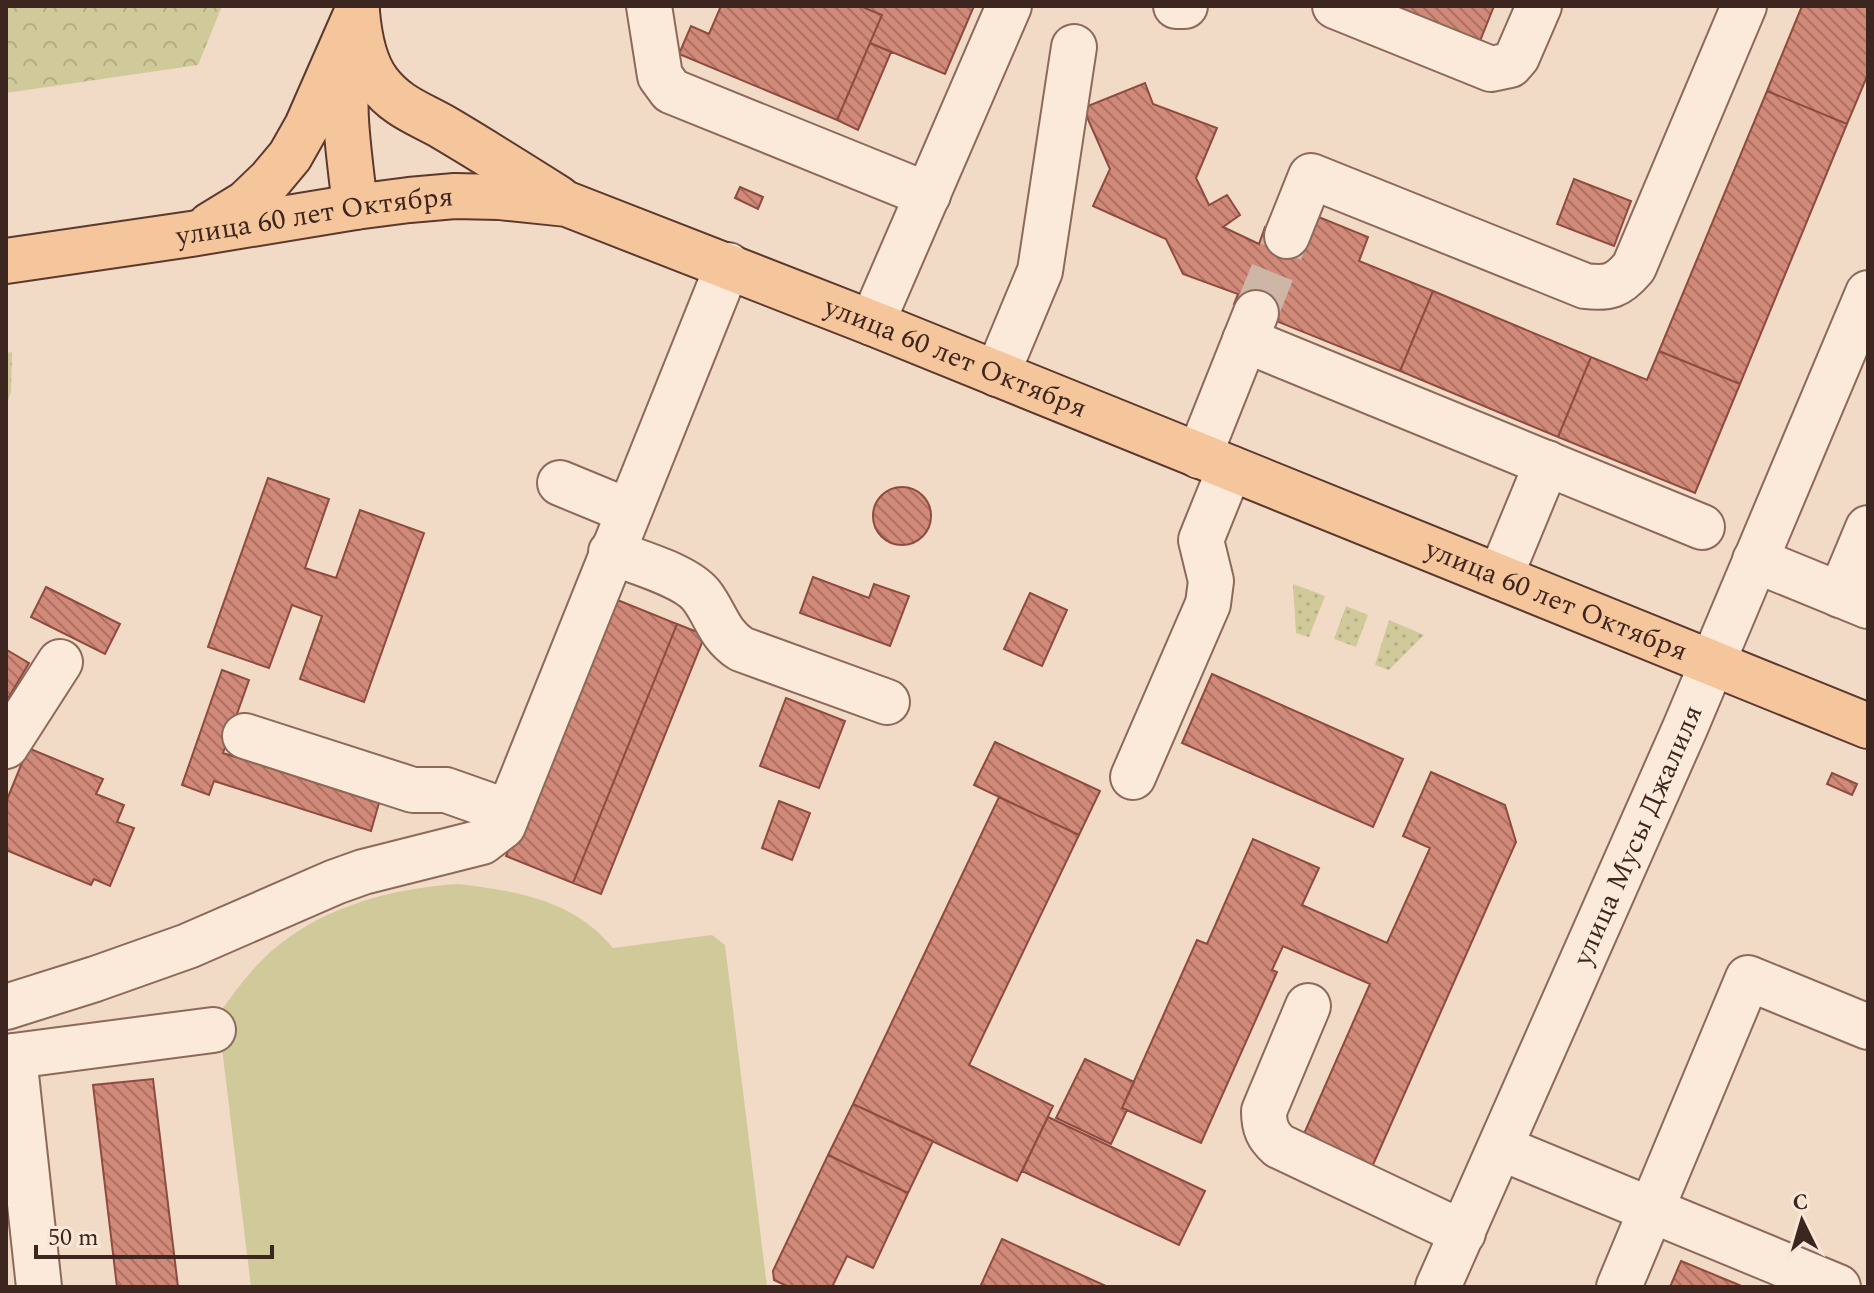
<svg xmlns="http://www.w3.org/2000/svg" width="1874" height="1293" viewBox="0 0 1874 1293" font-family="Spectral,serif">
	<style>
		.grass { fill: url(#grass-dots) }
		.park { fill: url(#park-crowns) }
		.pitch { fill: #d0c999 }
		.building { fill: url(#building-back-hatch); stroke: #8e4b3f; stroke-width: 2 }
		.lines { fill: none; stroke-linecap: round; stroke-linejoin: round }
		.minor-tunnel { stroke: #cdb6a5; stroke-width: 44; stroke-dasharray: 44 22; stroke-linecap: butt }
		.minor-casing { stroke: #8d695a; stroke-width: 48 }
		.major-casing { stroke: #5b392e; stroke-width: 48 }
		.minor { stroke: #fbe9da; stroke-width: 44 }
		.major { stroke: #f5c59c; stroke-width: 44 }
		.labels { text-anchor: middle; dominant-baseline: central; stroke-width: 6; stroke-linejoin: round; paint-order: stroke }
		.street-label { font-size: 28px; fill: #3d261f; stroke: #f8e6d6 }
	</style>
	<defs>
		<pattern id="grass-dots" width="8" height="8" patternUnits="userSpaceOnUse" patternTransform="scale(2)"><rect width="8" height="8" fill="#d0c999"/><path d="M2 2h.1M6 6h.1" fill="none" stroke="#b4ac83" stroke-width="1.8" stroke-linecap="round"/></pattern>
		<pattern id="park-crowns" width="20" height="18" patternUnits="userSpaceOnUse" patternTransform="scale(2)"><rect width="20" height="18" fill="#d0c999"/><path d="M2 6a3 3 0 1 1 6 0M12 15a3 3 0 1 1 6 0" fill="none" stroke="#b4ac83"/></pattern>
		<pattern id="building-back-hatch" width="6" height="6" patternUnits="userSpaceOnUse" patternTransform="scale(2)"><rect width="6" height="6" fill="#d18a7a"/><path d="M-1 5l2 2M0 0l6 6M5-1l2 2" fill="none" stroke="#ab7163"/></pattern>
	</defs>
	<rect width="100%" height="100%" fill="#f1dac6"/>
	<path class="grass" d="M12 352 11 391 6 408V353Z
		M1293 584 1325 596 1309 637 1296 633Z
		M1346 606 1368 615 1356 647 1334 639Z
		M1389 620 1424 635 1389 670 1375 665Z"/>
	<path class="park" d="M6 6H222L198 65 6 93Z"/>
	<path class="pitch" d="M458 884C517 891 574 900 613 948L712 935 725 945 767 1287H251L218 1015C232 996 245 977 261 961 313 909 386 889 458 884Z"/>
	<path class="building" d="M721 6H860L882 15 837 120 679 54 691 26 709 34Z
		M860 6H974L945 74 870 43 882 15Z
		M1393 6H1494L1480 41Z
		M1802 6H1868V74L1847 124 1767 91Z
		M870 43 891 52 858 130 837 120Z
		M1145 83 1153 104 1217 128 1196 178 1209 205 1227 195 1240 215 1223 227 1259 244 1265 227 1298 240 1309 213 1368 237 1359 261 1433 291 1400 371 1234 304 1238 294 1183 274 1166 239 1093 206 1110 169 1083 108Z
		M1767 91 1847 124 1740 384 1659 351Z
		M1574 179 1631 201 1614 246 1557 224Z
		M740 187 763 197 758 209 735 198Z
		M1433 291 1591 357 1558 437 1400 371Z
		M1659 351 1740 384 1695 493 1558 437 1591 357 1647 380Z
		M268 478 329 499 305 568 336 578 360 510 424 533 364 702 300 679 322 616 292 605 269 668 208 647Z
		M873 516a29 29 0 1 1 58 0a29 29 0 1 1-58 0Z
		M813 577 869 598 874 584 909 596 890 646 800 613Z
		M46 587 120 624 105 654 31 617Z
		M1030 593 1067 610 1042 666 1004 649Z
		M610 597 677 624 573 883 506 856Z
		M677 624 705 635 601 894 573 883Z
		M7 650 29 663 6 702V653Z
		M222 670 249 680 223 753 379 803 371 831 214 781 209 795 182 785Z
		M1212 674 1403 759 1373 827 1182 743Z
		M786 698 845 721 819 788 760 766Z
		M995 742 1100 791 1079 835 974 785Z
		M28 748 103 779 96 794 124 805 117 822 134 828 110 886 94 879 91 885 6 850V802Z
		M1431 772 1505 805 1516 842 1372 1167 1303 1136 1370 984 1283 946 1272 970 1277 972 1201 1143 1122 1108 1197 940 1207 944 1253 839 1319 868 1302 905 1387 943 1430 848 1403 836Z
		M1832 773 1857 784 1852 795 1827 784Z
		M999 797 1079 835 969 1065 1053 1106 1017 1181 853 1104Z
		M779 801 810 813 792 860 762 848Z
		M1085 1059 1134 1082 1122 1108 1127 1110 1111 1144 1056 1118Z
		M153 1079 178 1287H117L93 1085Z
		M853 1104 933 1141 908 1193 828 1155Z
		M1048 1117 1205 1191 1179 1245 1022 1171Z
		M828 1155 908 1193 873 1268 847 1256 832 1287H789L774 1280 773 1271Z
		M1002 1239 1108 1287H980Z
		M1681 1261 1744 1287H1670Z"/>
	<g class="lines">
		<path class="minor-tunnel" d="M1256 313 1287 236"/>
		<defs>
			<g id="minor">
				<path d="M649 6 660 76 671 91 928 195"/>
				<path d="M1176 6H1185"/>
				<path d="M1335 6 1491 69 1510 65 1517 57 1539 6"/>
				<path d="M1287 236 1311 176 1585 286C1609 289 1618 286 1634 267L1744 6"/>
				<path d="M872 323 1009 6"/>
				<path d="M1245 340 1702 527"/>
				<path d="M997 374 1040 271 1074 47"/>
				<path d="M1199 456 1256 313"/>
				<path d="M560 483 628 511"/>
				<path d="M611 552C636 562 685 575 701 595 716 614 718 634 741 649L887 702"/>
				<path d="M1755 560 1868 606"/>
				<path d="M1500 577 1547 463"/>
				<path d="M1840 595 1868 528"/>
				<path d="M245 736 413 790H446L508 812"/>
				<path d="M6 746 60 662"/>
				<path d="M1133 777 1208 604 1211 581 1201 540 1230 468"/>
				<path d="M1308 1006 1264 1111C1264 1128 1268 1136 1279 1146L1463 1233"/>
				<path d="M6 1007 95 979 188 946 335 882 363 872 482 842 503 826 728 265"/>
				<path d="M14 1056 39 1287"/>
				<path d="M6 1057 213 1030"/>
				<path d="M1501 1148 1838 1287"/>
				<path id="s1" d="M1438 1287 1685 728 1868 293"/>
				<path d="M1619 1287 1748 978 1868 1027"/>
			</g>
			<g id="major">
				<path d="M357 12C359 35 363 62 378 82 396 106 418 113 443 127 482 150 520 174 558 198"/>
				<path d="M349 55C340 105 350 157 355 207"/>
				<path d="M210 225 246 203 270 180 290 156 307 126 357 12"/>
				<path id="s2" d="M6 261 191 234 355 207 409 200 455 196 499 197 567 204 872 323 1868 726"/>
			</g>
		</defs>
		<use href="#minor" class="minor-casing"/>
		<use href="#major" class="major-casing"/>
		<use href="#minor" class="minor"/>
		<use href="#major" class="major"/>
	</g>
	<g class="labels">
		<g class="street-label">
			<text stroke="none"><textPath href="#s2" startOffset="312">улица 60 лет Октября</textPath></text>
			<text stroke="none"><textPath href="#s2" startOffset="984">улица 60 лет Октября</textPath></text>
			<text stroke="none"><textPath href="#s2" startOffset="1632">улица 60 лет Октября</textPath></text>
			<text stroke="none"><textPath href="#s1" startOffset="494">улица Мусы Джалиля</textPath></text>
		</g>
	</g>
	<rect width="1874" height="1293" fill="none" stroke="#3d261f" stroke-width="16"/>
	<g transform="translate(1802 1221) rotate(355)" stroke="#f8e6d6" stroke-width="6" paint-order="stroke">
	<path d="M0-6L14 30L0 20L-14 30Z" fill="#3d261f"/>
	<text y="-12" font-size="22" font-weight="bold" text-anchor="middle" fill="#3d261f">С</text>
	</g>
	<path d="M36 1245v12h236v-12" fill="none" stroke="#3d261f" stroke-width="4"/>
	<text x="48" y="1245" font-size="24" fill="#3d261f" stroke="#f8e6d6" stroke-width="6" paint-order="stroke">50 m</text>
</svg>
